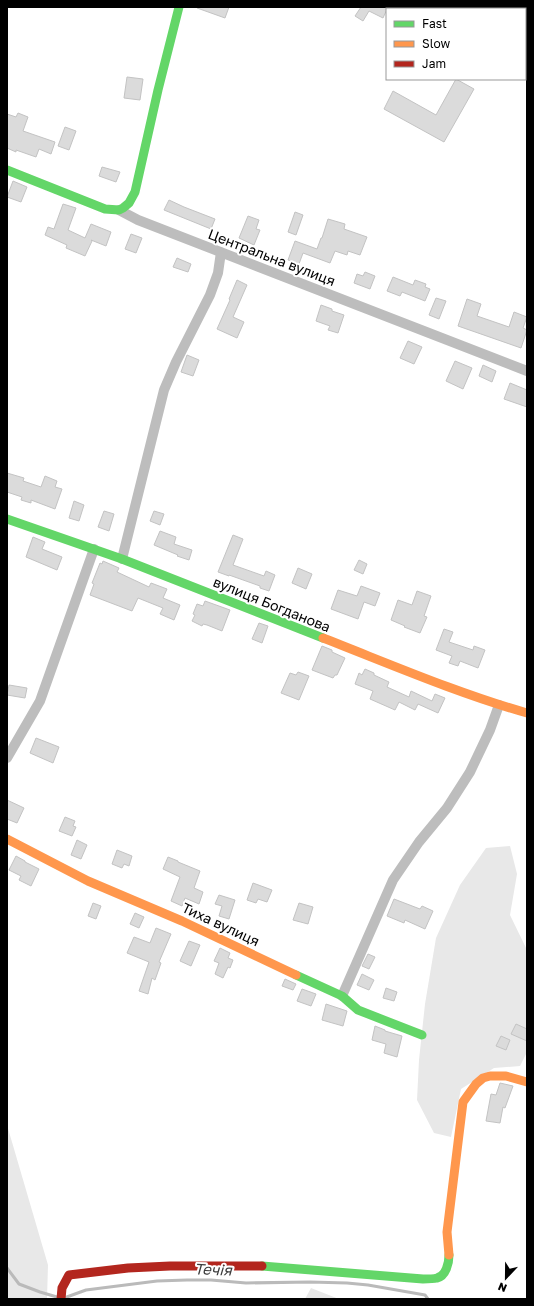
<svg xmlns="http://www.w3.org/2000/svg" width="534" height="1306" viewBox="0 0 534 1306" font-family="'Golos Text',sans-serif">
	<style>
		.green { fill: #e8e8e8 }
		.lines { fill: none; stroke-linecap: round; stroke-linejoin: round }
		.stream { stroke: #bababa; stroke-width: 3 }
		.building { fill: #dbdbdb; stroke: #c3c3c3 }
		.street { stroke: #bdbdbd; stroke-width: 10 }
		.fast { stroke: #63d668; stroke-width: 9 }
		.slow { stroke: #ff974d; stroke-width: 9 }
		.jam { stroke: #b3261e; stroke-width: 9 }
		.labels { text-anchor: middle; dominant-baseline: central; stroke-width: 4; stroke-linejoin: round; paint-order: stroke }
		.street-label { font-size: 14px; fill: #000; stroke: #fff }
		.water-label { font-size: 15px; font-style: italic; fill: #3d3d3d; stroke: #fff }
	</style>
	<rect width="100%" height="100%" fill="#fff"/>
	<path class="green" d="M510 846 517 874 510 915 527 950V1052L520 1066 494 1068 461 1089 451 1137 434 1133 417 1100 419 1060 425 1004 436 938 460 885 486 848Z
		M7 1125 48 1265 47 1299H7Z
		M311 1288 339 1299H305Z"/>
	<g class="lines">
		<path class="stream" d="M7 1268 19 1284 40 1292 57 1297
			M64 1298 86 1290 157 1281 187 1280H211L246 1283 310 1282 347 1283 368 1285 425 1295 428 1299"/>
	</g>
	<path class="building" d="M197 7H229L225 18 197 8Z
		M361 7H388L383 18 369 11 363 21 355 16Z
		M127 77 143 79 140 100 124 98Z
		M456 79 474 89 444 142 384 109 393 91 436 115Z
		M18 113 28 117 23 131 55 142 51 154 39 149 36 157 16 150V152L7 148V114L16 117Z
		M65 127 76 131 69 150 58 146Z
		M102 167 120 172 116 182 99 176Z
		M13 181 27 187 21 202 7 197Z
		M169 200 184 207 215 219 211 229 164 210Z
		M63 204 76 208 68 230 85 238 91 224 111 232 106 246 91 240 92 241 85 256 66 248 67 245 45 235 48 227 54 229Z
		M295 212 303 215 296 235 288 232Z
		M248 216 259 220 256 229 260 230 254 245 239 238Z
		M328 219 345 224 344 229 367 237 360 255 348 251 347 255 335 251 330 263 303 253 299 264 288 260 295 241 317 249 321 238H322Z
		M131 234 142 238 136 253 125 249Z
		M177 258 191 264 188 272 173 267Z
		M365 272 375 276 370 289 354 283 357 274 363 276Z
		M393 277 413 285 415 280 426 284 425 287 430 289 425 301 402 292 400 296 387 291Z
		M237 280 247 285 233 317 244 322 237 338 217 329 230 300 229 299Z
		M436 298 446 301 439 319 429 315Z
		M467 299 481 304 477 316 509 327 514 312 527 317 523 328 527 330 521 348 458 326Z
		M321 305 332 309V311L344 315 338 333 328 330 330 326 316 321Z
		M408 341 422 347 414 364 400 358Z
		M187 355 199 360 193 376 181 372Z
		M455 361 472 368 463 389 446 381Z
		M483 365 496 371 492 382 479 376Z
		M510 383 527 390V407L504 399Z
		M7 473 24 478 23 481 41 487 45 476 57 481 55 487 62 489 55 509 31 500V503L21 500 22 497 7 492Z
		M74 501 84 505 79 521 69 518Z
		M104 511 114 514 109 531 98 527Z
		M154 511 164 514 160 525 150 521Z
		M160 531 176 537 174 544 192 550 189 560 177 556 178 555 154 545Z
		M233 535 243 539 233 565 264 576 266 571 275 575 269 591 260 588V586L229 575V576L218 572Z
		M33 537 45 542 42 549 62 557 57 570 26 557Z
		M359 560 367 564 363 574 354 570Z
		M103 561 119 568 117 572 149 587 151 583 167 589 163 598 180 605 174 620 160 614 163 608 138 598 132 611 90 595 94 584 92 583 100 563 102 564Z
		M298 568 312 574 306 589 292 583Z
		M361 586 380 593 375 606 364 602 358 619 331 609 338 590 357 596Z
		M417 591 431 596 424 616 427 617 420 633 404 627 405 626 391 620 398 600 412 605Z
		M205 601 230 610 222 631 207 625 203 624 202 626 192 621 195 615 193 614 197 604 203 606Z
		M259 623 268 626 262 643 252 639Z
		M444 629 453 632 449 642 473 650 474 646 485 650 478 668 460 661 458 666 449 663 452 656 436 650Z
		M322 646 332 650V652L345 658 337 675H335L333 678 312 670Z
		M365 669 374 673V675L389 682 387 687 409 697 411 691 432 701 435 694 445 698 438 713 418 704 415 710 399 702 395 710 370 699 373 691 355 684 359 673 362 675Z
		M298 672 309 676 299 700 281 693 290 673 296 675Z
		M9 685 27 688 25 698 7 695Z
		M36 738 59 747 53 763 30 753Z
		M7 800 24 808 17 823 7 819Z
		M65 817 75 821 73 826 76 827 72 836 59 831Z
		M77 840 87 845 81 859 71 855Z
		M117 850 132 856 129 866 124 864 122 868 112 864Z
		M16 856 25 861V862L39 869 31 886 19 880 21 876 9 870Z
		M168 857 178 861V862L200 871 194 888 203 892 199 904 185 898 182 906 171 901 180 877 163 869Z
		M253 883 272 890 267 902 258 899 256 903 247 900Z
		M219 895 235 900 229 919 219 916 222 906 215 904Z
		M394 899 420 909 422 906 433 911 425 929 405 920 404 923 387 916Z
		M93 903 101 906 96 919 88 916Z
		M299 903 313 907 308 924 293 920Z
		M135 913 144 917 139 928 130 924Z
		M156 928 171 934 159 962 161 963 155 980 152 978 148 994 139 991 149 962 127 953 134 937 150 943Z
		M189 941 200 945 191 966 180 961Z
		M220 948 230 953 228 958 233 960 230 968 228 967 223 978 215 974 219 963 214 961Z
		M368 954 375 957 369 969 362 966Z
		M362 974 374 980 369 990 357 985Z
		M285 979 296 984 293 990 282 986Z
		M386 988 397 992 394 1001 383 998Z
		M302 989 316 994 311 1006 297 1001Z
		M326 1004 347 1011 343 1026 322 1020Z
		M516 1024 527 1029V1041L511 1034Z
		M375 1026 385 1030V1031L402 1036 397 1057 384 1053 386 1044 372 1040Z
		M501 1036 510 1040 506 1050 496 1046Z
		M500 1083 513 1086 505 1108 503 1107 500 1123 486 1121 491 1094 496 1095Z"/>
	<g class="lines">
		<path class="street" d="M425 7 430 9
			M525 52 527 53
			M119 210 138 220 527 371
			M122 559 164 390 176 362 210 295 218 273 221 252
			M7 758 40 701 94 549
			M342 996 393 880 419 842 447 808 470 772 490 730 499 705"/>
		<path class="fast" d="M7 170 105 209 119 210 123 208 129 203 135 192 158 90 179 7
			M7 519 122 559 323 638
			M296 975 342 996 358 1010 422 1035
			M262 1266 423 1279C427 1279 433 1279 437 1278 446 1276 449 1263 449 1255"/>
		<path class="slow" d="M323 638C390 664 457 693 527 713
			M7 839 88 881 182 921 296 975
			M449 1255 447 1232 463 1102 476 1084 483 1078 490 1076H506L527 1082"/>
		<path class="jam" d="M61 1299 62 1288 69 1275 128 1268 170 1266H262"/>
	</g>
	<g class="labels">
		<g class="street-label">
			<text transform="translate(272 257) rotate(21)">Центральна вулиця</text>
			<text transform="translate(272 604) rotate(22)">вулиця Богданова</text>
			<text transform="translate(221 924) rotate(25)">Тиха вулиця</text>
		</g>
		<g class="water-label">
			<text transform="translate(213 1269) rotate(2)">Течія</text>
		</g>
	</g>
	<rect width="534" height="1306" fill="none" stroke="#000000" stroke-width="16"/>
	<rect x="386" y="8" width="140" height="72" fill="#ffffff" stroke="#999999"/>
	<rect x="394" y="21" width="20" height="6" fill="#63d668" stroke="#999999"/>
	<text x="422" y="28" font-size="12" fill="#000000">Fast</text>
	<rect x="394" y="41" width="20" height="6" fill="#ff974d" stroke="#999999"/>
	<text x="422" y="48" font-size="12" fill="#000000">Slow</text>
	<rect x="394" y="61" width="20" height="6" fill="#b3261e" stroke="#999999"/>
	<text x="422" y="68" font-size="12" fill="#000000">Jam</text>
	<g transform="translate(506 1278) rotate(202)" stroke="#ffffff" stroke-width="3" paint-order="stroke">
	<path d="M0-3L7 15L0 10L-7 15Z" fill="#000000"/>
	<text y="-6" font-size="11" font-weight="bold" text-anchor="middle" fill="#000000">N</text>
	</g>
</svg>
